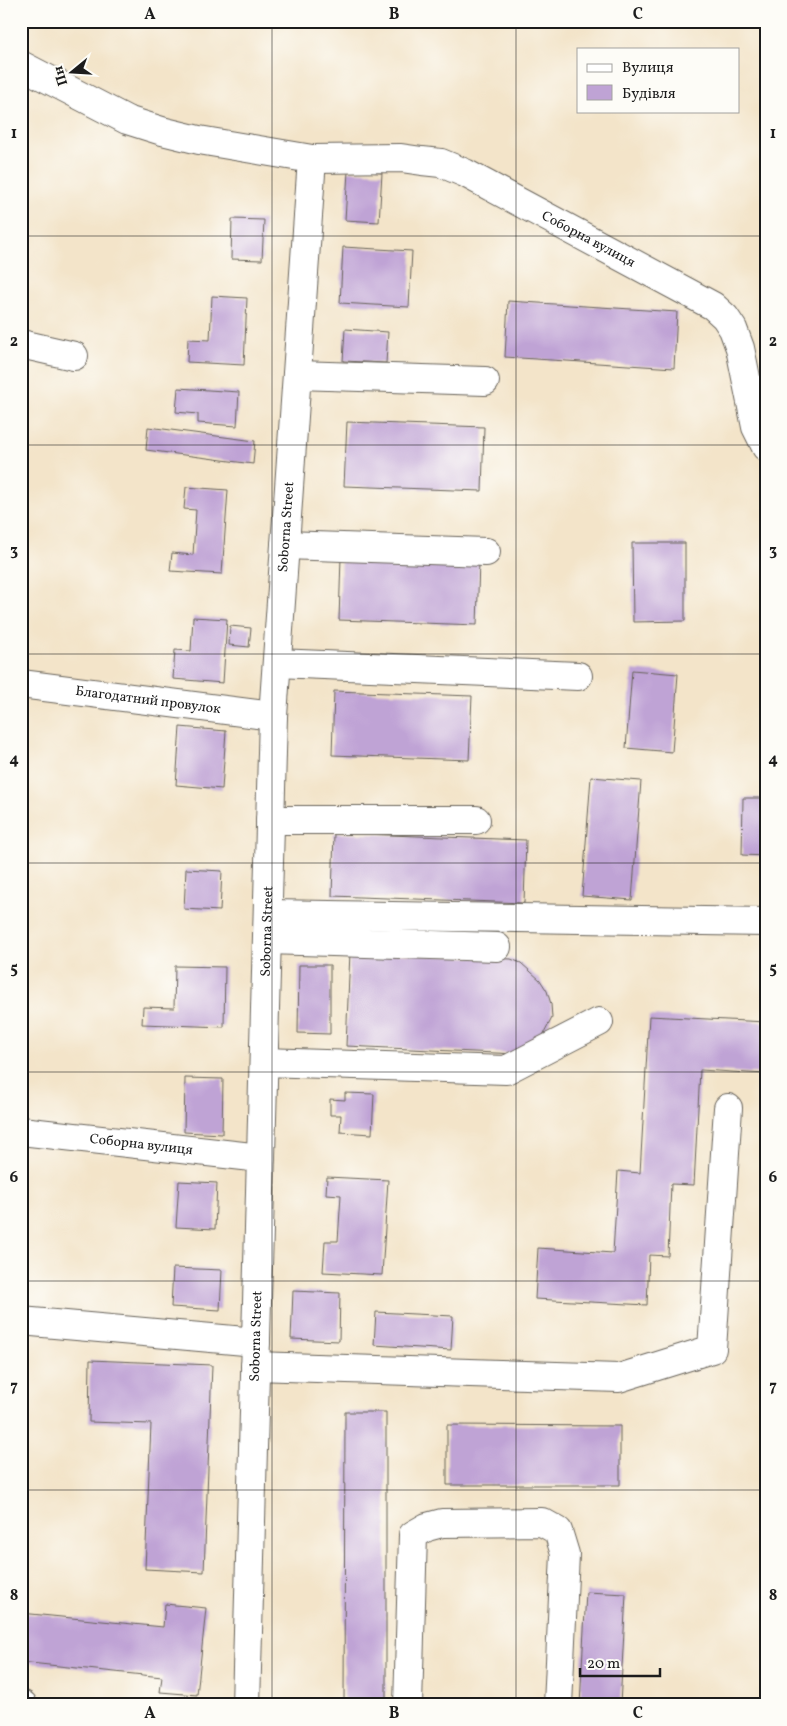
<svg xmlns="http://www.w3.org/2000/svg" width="787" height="1726" viewBox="0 0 787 1726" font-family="Vollkorn,serif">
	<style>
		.building { fill: #bfa3d5 }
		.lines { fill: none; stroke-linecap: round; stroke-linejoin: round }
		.minor-casing { stroke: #676259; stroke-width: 30 }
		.minor { stroke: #fff; stroke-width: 28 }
		.grid { fill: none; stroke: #1c1c1c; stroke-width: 1; stroke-opacity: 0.55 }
		.labels { text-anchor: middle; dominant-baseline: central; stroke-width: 4; stroke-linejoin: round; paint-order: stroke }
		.street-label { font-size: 14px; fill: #1c1c1c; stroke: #fdfcf7 }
		.neatline { fill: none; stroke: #1c1c1c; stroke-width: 2 }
		.grid-label { font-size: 16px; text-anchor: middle; font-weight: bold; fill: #1c1c1c }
	</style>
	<rect width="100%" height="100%" fill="#fdfcf7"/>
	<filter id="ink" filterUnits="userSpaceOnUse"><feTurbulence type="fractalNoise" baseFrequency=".02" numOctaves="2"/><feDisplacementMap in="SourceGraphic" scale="10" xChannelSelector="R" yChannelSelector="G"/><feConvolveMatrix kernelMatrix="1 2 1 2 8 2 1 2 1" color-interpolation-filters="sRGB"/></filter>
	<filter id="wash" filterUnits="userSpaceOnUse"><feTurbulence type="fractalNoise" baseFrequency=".0096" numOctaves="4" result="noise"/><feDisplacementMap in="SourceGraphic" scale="20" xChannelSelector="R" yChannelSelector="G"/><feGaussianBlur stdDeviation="1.12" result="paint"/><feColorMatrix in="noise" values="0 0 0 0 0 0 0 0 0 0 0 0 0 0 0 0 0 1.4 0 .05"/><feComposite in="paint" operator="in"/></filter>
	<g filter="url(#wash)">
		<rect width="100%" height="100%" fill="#f3e4c9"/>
		<g id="blocks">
			<path class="building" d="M348 171 382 173 379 222 345 220Z
				M232 219 264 220 262 260 231 259Z
				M343 247 412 251 409 307 340 303Z
				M212 296 247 298 244 365 187 362 188 339 210 340Z
				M508 301 677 312 674 368 505 357Z
				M345 329 388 332 386 363 343 361Z
				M178 388 239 392 237 426 198 423V414L176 412Z
				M347 422 484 427 482 491 344 486Z
				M148 427 255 441 253 464 146 450Z
				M186 487 228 490 222 574 170 571 172 553 193 555 196 510 184 509Z
				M632 543H685V621L633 622Z
				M341 557 479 561 477 625 339 620Z
				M193 617 227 619 223 683 173 679 175 650 191 651Z
				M230 626 251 628 249 647 229 645Z
				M632 670 678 674 672 752 626 748Z
				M334 691 472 696 469 760 332 755Z
				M180 727 226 731 222 789 176 785Z
				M591 777 641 781 632 900 582 896Z
				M743 798H766V856L742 855Z
				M334 833 526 840 524 903 332 896Z
				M186 869 222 871 220 911 184 909Z
				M350 952 511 959 521 963 540 980 547 991 551 1004 552 1018 540 1041 517 1054 346 1046Z
				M299 965H330V1034L298 1033Z
				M175 966 225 967 224 1027 142 1024 143 1007 174 1008Z
				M649 1016 766 1022V1074L700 1070 694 1185 671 1184 668 1256 649 1255 647 1305 535 1299 538 1248 613 1253 618 1171 640 1173Z
				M185 1078 223 1079 222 1134 184 1132Z
				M345 1093 374 1094 372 1134 340 1132 341 1115H330V1099L345 1100Z
				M327 1177 388 1180 382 1275 323 1272 325 1241H338L341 1195 326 1194Z
				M179 1181 217 1183 215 1229 176 1227Z
				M173 1268 222 1270 220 1310 171 1307Z
				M293 1291 340 1293 339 1341 291 1339Z
				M376 1312 453 1316 451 1350 374 1345Z
				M90 1360 212 1365 204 1572 145 1569 151 1424 89 1422Z
				M345 1412H386V1705H344Z
				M447 1425 620 1426V1485H447Z
				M586 1592 626 1594 620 1705H580Z
				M165 1604 206 1608 197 1695 160 1692 162 1677 21 1662V1613L163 1627Z"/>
		</g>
	</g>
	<g filter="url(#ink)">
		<use href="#blocks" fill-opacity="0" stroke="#676259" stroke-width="1"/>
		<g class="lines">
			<defs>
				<g id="minor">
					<path id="s1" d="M21 65 127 120 162 131 199 140 312 159 401 158 422 161 441 163 465 173 713 306 725 317 733 329 740 348 756 427 766 447"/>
					<path d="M21 344 74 356"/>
					<path d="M297 375 485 381"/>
					<path d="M285 545 486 552"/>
					<path d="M277 663 578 676"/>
					<path id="s2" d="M21 684 273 716"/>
					<path d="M270 820H476"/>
					<path d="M268 914 766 922"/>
					<path d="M267 940 497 947"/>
					<path d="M264 1062 506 1070 599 1022"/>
					<path id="s3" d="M21 1131 261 1158"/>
					<path d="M21 1321 256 1342"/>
					<path d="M255 1366 619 1378 712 1349 728 1108"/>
					<path d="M21 1704 23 1705"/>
					<path id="s4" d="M246 1705 273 716 312 159"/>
					<path d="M408 1705 413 1535 427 1527 442 1523 542 1522 558 1531 565 1554 558 1705"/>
				</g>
			</defs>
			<use href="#minor" class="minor-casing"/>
			<use href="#minor" class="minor"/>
		</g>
	</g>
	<path class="grid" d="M272 21V1705M516 21V1705M21 236H766M21 445H766M21 654H766M21 863H766M21 1072H766M21 1281H766M21 1490H766"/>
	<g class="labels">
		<g class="street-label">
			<text stroke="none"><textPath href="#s1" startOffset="604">Соборна вулиця</textPath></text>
			<text stroke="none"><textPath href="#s4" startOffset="1179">Soborna Street</textPath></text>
			<text stroke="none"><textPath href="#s2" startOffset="128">Благодатний провулок</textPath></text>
			<text stroke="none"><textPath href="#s4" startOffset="774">Soborna Street</textPath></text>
			<text stroke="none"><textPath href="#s3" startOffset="121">Соборна вулиця</textPath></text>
			<text stroke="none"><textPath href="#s4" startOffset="369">Soborna Street</textPath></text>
		</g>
	</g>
	<rect width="787" height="1726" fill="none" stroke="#fdfcf7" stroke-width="55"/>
	<rect x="577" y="48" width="162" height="65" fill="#fdfcf7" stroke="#a3a29f"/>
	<rect x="587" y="64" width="25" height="8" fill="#ffffff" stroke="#a3a29f"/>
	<text x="622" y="72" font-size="15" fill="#1c1c1c">Вулиця</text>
	<rect x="587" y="85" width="25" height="15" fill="#bfa3d5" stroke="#a3a29f"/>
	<text x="622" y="98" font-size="15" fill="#1c1c1c">Будівля</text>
	<g transform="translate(72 72) rotate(252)" stroke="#fdfcf7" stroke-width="4" paint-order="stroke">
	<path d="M0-4L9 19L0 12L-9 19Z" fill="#1c1c1c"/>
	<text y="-8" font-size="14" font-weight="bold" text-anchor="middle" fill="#1c1c1c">Пн</text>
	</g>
	<path d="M580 1668v8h80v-8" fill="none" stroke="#1c1c1c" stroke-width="2.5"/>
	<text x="587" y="1668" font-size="15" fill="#1c1c1c" stroke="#fdfcf7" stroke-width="4" paint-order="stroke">20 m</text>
	<rect x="28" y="28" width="732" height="1670" class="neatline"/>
	<g class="grid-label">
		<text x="150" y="19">A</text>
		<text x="394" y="19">B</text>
		<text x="638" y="19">C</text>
		<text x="14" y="138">1</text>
		<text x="773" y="138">1</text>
		<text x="14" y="346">2</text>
		<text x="773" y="346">2</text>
		<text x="14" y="555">3</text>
		<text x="773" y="555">3</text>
		<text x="14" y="764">4</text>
		<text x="773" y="764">4</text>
		<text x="14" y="973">5</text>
		<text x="773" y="973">5</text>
		<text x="14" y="1182">6</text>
		<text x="773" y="1182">6</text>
		<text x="14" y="1391">7</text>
		<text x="773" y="1391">7</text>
		<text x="14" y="1600">8</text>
		<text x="773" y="1600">8</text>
		<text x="150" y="1718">A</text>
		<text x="394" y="1718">B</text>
		<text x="638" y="1718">C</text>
	</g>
</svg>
